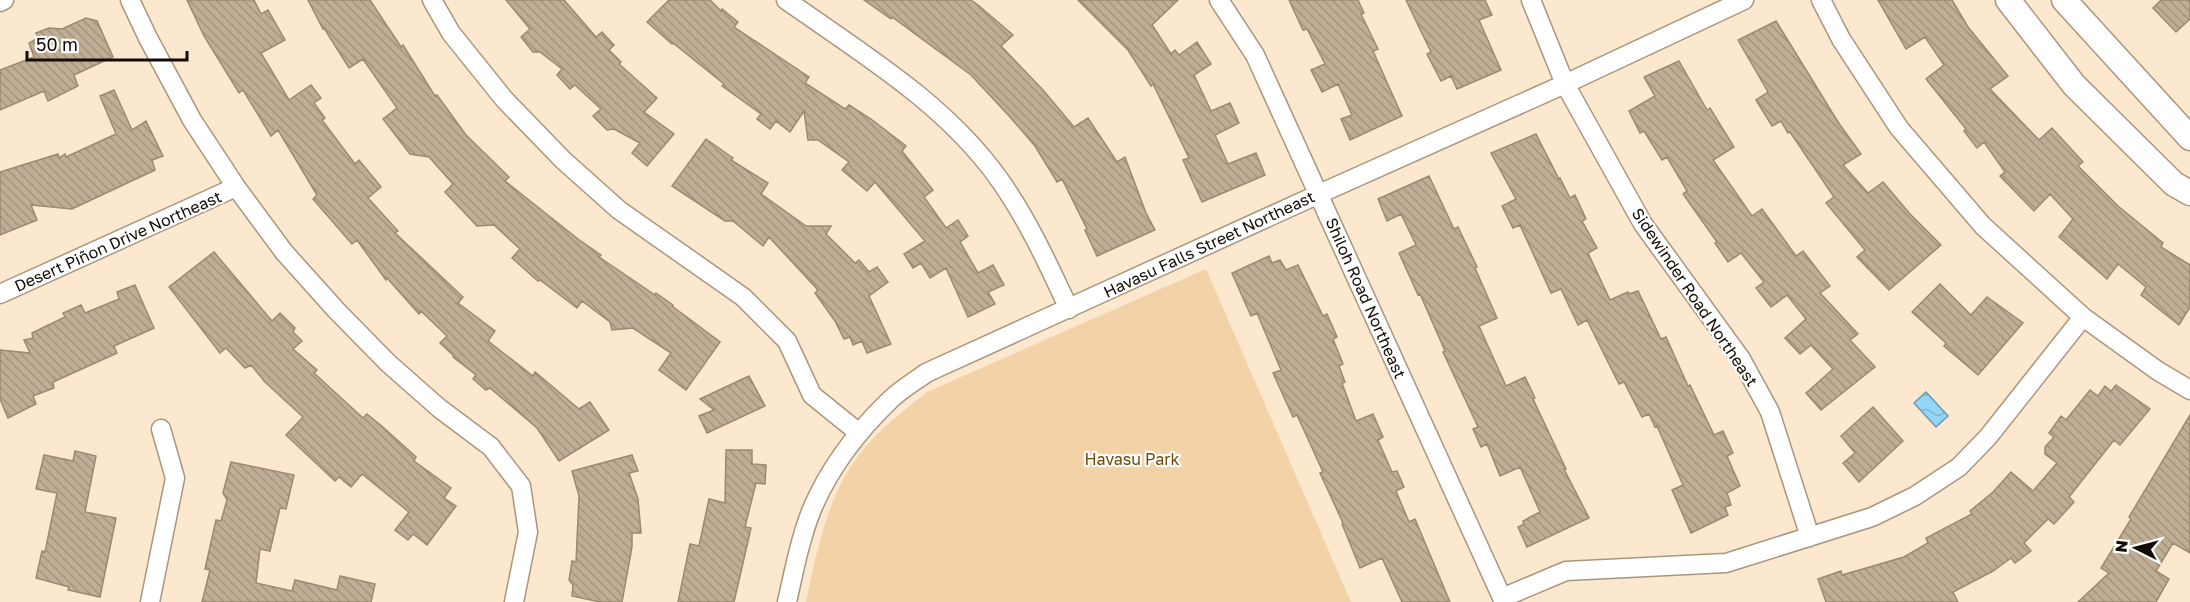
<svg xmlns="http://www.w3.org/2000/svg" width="2190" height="602" viewBox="0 0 2190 602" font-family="'Golos Text',sans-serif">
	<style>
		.green { fill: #f4d2a7 }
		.water { fill: url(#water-waves); stroke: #6c99b0; stroke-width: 1.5 }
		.building { fill: url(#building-back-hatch); stroke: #9b8972; stroke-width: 1.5 }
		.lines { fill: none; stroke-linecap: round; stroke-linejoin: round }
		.street-casing { stroke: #a8967e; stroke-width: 21 }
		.secondary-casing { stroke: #a8967e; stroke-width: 27 }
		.street { stroke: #fff; stroke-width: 18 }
		.secondary { stroke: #fff; stroke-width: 24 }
		.labels { text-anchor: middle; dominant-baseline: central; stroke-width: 4.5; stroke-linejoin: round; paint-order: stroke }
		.street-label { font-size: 16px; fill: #120c04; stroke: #fff }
		.park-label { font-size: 16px; fill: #704a05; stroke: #fff }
	</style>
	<defs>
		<pattern id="water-waves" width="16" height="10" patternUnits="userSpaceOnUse" patternTransform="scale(1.5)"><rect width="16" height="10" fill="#92d6f9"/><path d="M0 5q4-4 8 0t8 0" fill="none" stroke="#7db6d4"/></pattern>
		<pattern id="building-back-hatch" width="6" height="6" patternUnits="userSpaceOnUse" patternTransform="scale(1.5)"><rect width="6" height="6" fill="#bfad95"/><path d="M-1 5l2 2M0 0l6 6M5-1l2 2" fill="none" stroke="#a3947f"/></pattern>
	</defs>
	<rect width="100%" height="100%" fill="#fbe8ce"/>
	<path class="green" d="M1206 269 1351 602H806C817 552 827 496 859 455 878 430 904 411 927 392Z"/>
	<path class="water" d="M1926 392 1948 416 1936 427 1914 403Z"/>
	<path class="building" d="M187 0H254L261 14 268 10 285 40 261 53 289 100 311 85 321 98 314 103 325 118 322 120 355 164 359 160 381 187 368 198 398 231 395 233 463 297 458 303 495 331 488 341 533 376 535 372 579 409 590 402 609 430 559 461 537 428 490 388 486 390 473 379 476 375 453 357 454 356 440 343 447 336 421 311 419 314 387 278 386 280 357 240 352 244 313 199 317 195 278 130 271 136 243 90 239 93 204 36Z
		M308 0H370L401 47 403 45 435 96 437 95 466 135 509 177 505 181 578 239 601 255 599 257 655 295 656 293 673 305 672 306 720 342 686 390 659 370 671 353 633 328 612 330 610 322 582 301 577 308 540 280 538 281 512 258 520 249 494 225 477 226 445 192 453 184 429 157 410 154 383 119 397 108 363 59 349 68 324 28 323 29Z
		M506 0H564L596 37 602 32 614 45 609 50 621 62 619 64 657 98 644 112 674 134 647 166 632 153 640 143 614 129 607 130 593 116 601 109 575 85 570 89 557 75 562 69 540 52H533L521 37 530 29Z
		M669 0H710L721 11 722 9 738 22 734 27 809 77 805 83 845 109 849 105 871 119 906 146 902 151 933 190 924 197 946 228 958 220 968 236 960 242 978 273 993 265 1004 285 988 292 995 304 968 317 946 268 930 278 921 263 913 268 904 254 925 241 875 182 867 191 842 170 849 162 818 140H808L804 111 790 132 776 121 770 129 757 119 761 114 722 86 724 84 673 43 672 44 647 22Z
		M864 0H971L978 5 1013 35 1001 46 1043 90 1074 127 1088 118 1117 162 1125 157 1146 213 1155 230 1097 256 1085 230 1087 229 1062 179 1057 182 1035 146 1010 117 971 75 892 17 891 19Z
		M1078 0H1178L1152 25 1171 54 1175 50 1179 55 1197 42 1211 64 1194 75 1211 111 1230 103 1239 123 1215 135 1228 164 1256 153 1265 175 1202 202 1183 160 1189 158 1153 84 1151 86 1128 50Z
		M1289 0H1358L1364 13 1361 14 1378 49 1373 51 1402 116 1350 140 1341 119 1352 115 1338 84 1322 92 1311 70 1325 64 1307 29 1303 30Z
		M1406 0H1485L1492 15 1479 20 1501 70 1457 89 1451 76 1441 81 1427 54 1431 52Z
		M1878 0H1952L1968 27 2008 76 1990 89 2039 140 2052 128 2083 162 2078 166 2118 206 2163 243 2161 247 2190 265V307L2179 325 2141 295 2146 287 2118 264 2107 279 2059 237 2073 219 2050 194 2034 211 2000 176 2005 172 1984 142 1977 148 1964 131 1966 129 1926 79 1944 65 1925 37 1906 49Z
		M2161 0H2190V19L2176 32 2153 8Z
		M86 18 97 21 113 57 74 75 78 86 48 101 44 91 0 110V70L34 57 29 43 38 38 36 33 49 28 62 29Z
		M1776 21 1838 122 1861 154 1843 165 1868 193 1883 182 1910 214 1941 245 1889 290 1857 257 1865 250 1826 203 1834 197 1790 132 1788 133 1781 121 1772 126 1756 100 1768 92 1738 40Z
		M1679 61 1707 110 1710 108 1734 147 1713 160 1752 216 1762 209 1796 256 1803 251 1830 286 1820 293 1858 334 1850 340 1875 367 1821 410 1806 393 1833 369 1811 345 1800 354 1785 338 1806 319 1787 295 1771 307 1756 288 1764 282 1741 253 1728 262 1715 243 1717 242 1683 194 1687 191 1667 157 1662 160 1644 131 1640 133 1629 111 1655 96 1644 77Z
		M114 90 132 130 146 121 163 156 152 160 155 170 72 209 31 205 37 220 0 235V172L58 154 59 158 65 154 66 157 116 134 100 96Z
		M1536 134 1559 179 1560 178 1570 198 1575 195 1586 219 1582 221 1597 248 1588 253 1610 300 1628 292 1629 294 1638 291 1661 339 1666 337 1688 386 1690 385 1714 435 1723 431 1733 453 1727 456 1740 486 1727 493 1731 505 1725 507 1728 515 1691 533 1672 490 1683 485 1657 426 1655 427 1649 414 1642 417 1624 382 1619 384 1587 320 1578 325 1561 289 1551 293 1520 225 1513 228 1502 206 1516 199 1491 153Z
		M706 139 733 158 731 160 768 183 761 194 806 226H831L826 234 855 263 859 260 869 272 877 267 888 282 869 296 891 344 867 353 862 341 853 345 850 337 844 339 835 321 815 293 818 290 769 237 763 246 733 221H725L672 186Z
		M1429 176 1454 229 1458 227 1477 267 1475 268 1497 318 1479 326 1506 386 1525 377 1535 398 1533 399 1566 469H1564L1589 518 1527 547 1518 527 1524 524 1523 521 1540 512 1520 467 1500 476 1487 444 1481 447 1473 429 1478 427 1443 352 1445 351 1420 294 1418 295 1399 253 1416 245 1401 214 1387 221 1378 199Z
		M214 252 272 321 280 313 295 328 293 332 302 341 293 349 317 370 314 373 363 418 367 414 384 428 416 457 414 461 451 488 444 498 456 506 427 545 413 534 408 540 395 530 409 512 362 474 351 487 339 477 335 481 286 435 303 417 265 382 251 365 245 368 226 348 220 353 169 287Z
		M1269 256 1272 263 1280 260 1286 270 1298 265 1323 316 1327 314 1337 337 1333 339 1343 364 1339 366 1345 382 1342 383 1356 421 1373 414 1383 437 1378 440 1392 472 1397 471 1404 487 1396 491 1409 522 1415 519 1450 602H1402L1382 558 1360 568 1342 524 1343 523 1320 473 1323 472 1297 415 1293 417 1273 373 1281 370 1257 313 1251 316 1232 273Z
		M1940 284 1971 315 1987 297 2023 323 1978 375 1944 346 1946 343 1912 312Z
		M135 285 154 328 114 346 117 353 53 382 54 388 33 396 36 404 8 418 0 399V350L30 353 24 340 33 338 32 333 65 317 63 313 81 305 85 313 119 299 117 292Z
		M749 376 765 406 707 433 699 416 714 410 700 399Z
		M2116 385 2150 409 2120 445 2114 440 2069 497 2074 502 2054 524 2048 519 2024 543 2031 551 2015 563 2011 558 1993 571 1953 592 1958 602H1826L1818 579 1841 571 1842 575 1904 557 1928 543 1926 538 1972 514 1970 511 1993 492 2011 472 2033 491 2057 463 2045 454V447L2054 437 2049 433 2061 416 2066 420 2090 390 2098 396 2105 386 2111 391Z
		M1873 407 1903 441 1859 482 1843 463 1855 453 1841 436Z
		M2190 415V553L2173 543 2156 571 2169 579 2156 602H2078L2109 573 2101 568 2131 519 2129 517Z
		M726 450H752V464L766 465 765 484 756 483 745 527 751 528 734 602H678L690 544 699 546 709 499 725 503Z
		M75 451 96 456 85 512 116 518 100 597 68 590 69 587 36 578 42 551 45 552 57 493 36 489 44 455 73 461Z
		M632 455 638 471 629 473 638 499 641 533H632V547L622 602H600L572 596 573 585 569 580 572 561 576 562 579 496 572 471Z
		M231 462 294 475 286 509 280 508 270 551 260 549 256 583 292 591 295 580 337 590 340 576 375 584 371 602H202L210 570 205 569 216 520 221 521 227 500 223 493Z"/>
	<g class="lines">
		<defs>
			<path id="street" d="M130 0 148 38 192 120 236 187 284 252 336 310 388 363 439 408 491 447 521 486 528 532 514 602
				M432 0 451 33 504 99 563 160 619 210 743 297 787 341 812 395 859 433
				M786 0C861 53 945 103 999 179 1028 220 1048 264 1069 309
				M1219 0 1255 55 1504 602
				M1531 0 1565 84 1643 224 1741 359 1770 412 1810 537
				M1821 0 1841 39 1899 128 1983 226 2083 317 2158 371 2190 390
				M0 2 4 0
				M0 294 236 187
				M1502 598 1566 571 1726 563 1872 517 1915 496 1959 467 1988 437 2083 317
				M150 602 175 478 161 429
				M787 602C794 571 800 539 812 509 829 469 858 431 889 401 900 390 914 382 926 373L1319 194 1565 84 1744 0"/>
			<path id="secondary" d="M2008 0 2074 85 2174 184 2190 193
				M2064 0 2190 138"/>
		</defs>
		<use href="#street" class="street-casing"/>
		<use href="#secondary" class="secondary-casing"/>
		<use href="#street" class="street"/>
		<use href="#secondary" class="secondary"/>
	</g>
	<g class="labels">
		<g class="street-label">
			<text transform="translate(118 241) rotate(-24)">Desert Piñon Drive Northeast</text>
			<text transform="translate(1209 244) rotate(-25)">Havasu Falls Street Northeast</text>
			<text transform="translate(1695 297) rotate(56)">Sidewinder Road Northeast</text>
			<text transform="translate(1366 298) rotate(66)">Shiloh Road Northeast</text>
		</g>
		<g class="park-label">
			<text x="1132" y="459">Havasu Park</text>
		</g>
	</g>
	<g transform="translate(2136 548) rotate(276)" stroke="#ffffff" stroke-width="4.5" paint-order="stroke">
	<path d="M0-4.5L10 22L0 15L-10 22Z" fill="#120c04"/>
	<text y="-9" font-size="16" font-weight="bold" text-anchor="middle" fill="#120c04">N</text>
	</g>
	<path d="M27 51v9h160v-9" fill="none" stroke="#120c04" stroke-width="3"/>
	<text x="36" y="51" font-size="18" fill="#120c04" stroke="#ffffff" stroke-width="4.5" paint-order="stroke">50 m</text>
</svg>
